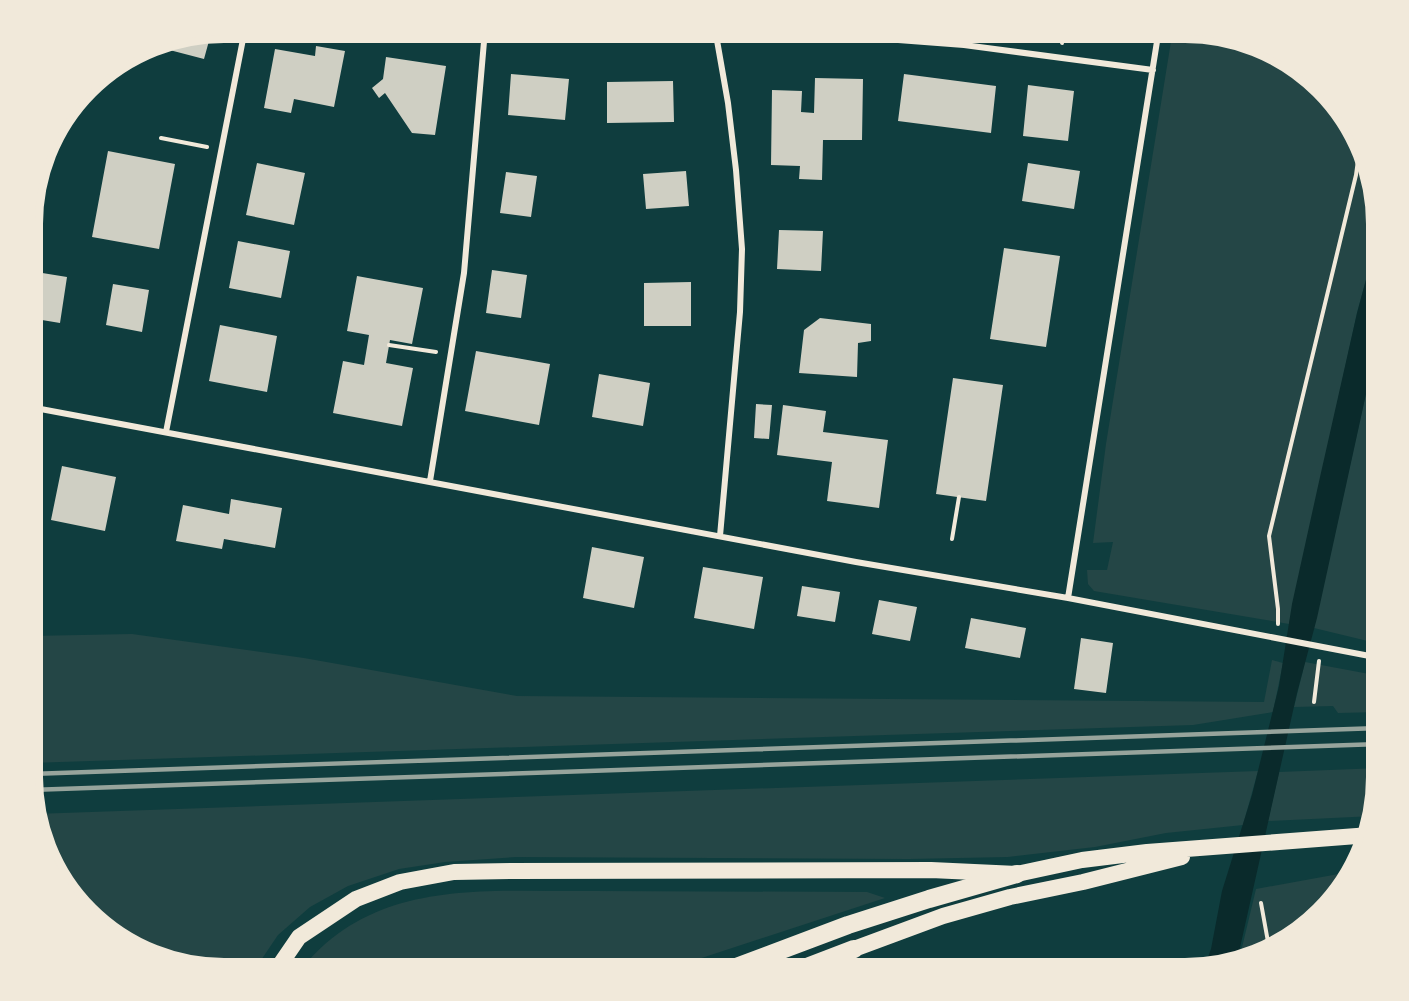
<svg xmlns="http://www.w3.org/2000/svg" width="1409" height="1001" viewBox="0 0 1409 1001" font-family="'Fira Sans Condensed',sans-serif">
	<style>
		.green { fill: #244646 }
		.water { fill: #0a2a2b }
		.building { fill: #cfcfc3 }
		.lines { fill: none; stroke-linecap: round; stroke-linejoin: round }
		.path { stroke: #f1e9da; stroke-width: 4 }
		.minor { stroke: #f1e9da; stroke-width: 6 }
		.trunk { stroke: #f1e9da; stroke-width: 16 }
		.motorway { stroke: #f1e9da; stroke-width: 18 }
		.rail { stroke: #97a49c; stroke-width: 4.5 }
		.rim { fill: none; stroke: #f1e9da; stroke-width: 8 }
	</style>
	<rect width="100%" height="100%" fill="#0f3d3e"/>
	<path class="green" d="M1173 29H1198L1248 39 1304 69 1360 137 1380 211V228L1357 313 1289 624 1094 591 1088 584 1087 570H1107L1113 542 1093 543 1106 444Z
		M1380 330V644L1314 628Z
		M132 634 304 658 517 696 1264 702 1272 660 1283 663 1273 712 1193 725 30 763V636Z
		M1305 662 1380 676V712L1338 713 1333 706 1294 707Z
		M1380 768V790L1374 816 1268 821 1279 772Z
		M1258 771 1243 825 1166 833 1095 847 1008 857 909 859 516 857 445 862 399 869 348 886 310 907 278 935 253 972H211L149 958 105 932 54 875 34 814Z
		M1355 871 1340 896 1271 953 1239 960 1256 889Z
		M592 891 867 892 885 898 659 972H299C373 877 485 892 592 891Z"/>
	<path class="water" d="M1380 228V330L1317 618 1297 693 1237 961 1204 968 1211 949 1222 891 1252 795 1279 686 1292 604 1320 477 1357 313Z"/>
	<path class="building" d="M212 30 204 59 158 47 161 39Z
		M316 46 345 51 334 107 294 99 291 113 264 108 275 49 315 56Z
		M386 57 446 66 435 135 412 133 385 93 379 98 372 88 383 79Z
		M511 74 569 79 565 120 508 115Z
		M904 74 996 86 991 133 898 121Z
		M815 78 863 79 862 140H823L822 180 799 179 800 166 771 165 772 90 802 91 801 112 814 113Z
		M673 81 674 122 607 123V82Z
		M1028 85 1074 91 1068 141 1023 136Z
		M108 151 175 164 159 249 92 237Z
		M257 163 305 173 294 225 246 215Z
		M1028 163 1080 171 1074 209 1022 201Z
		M686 171 689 206 646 209 643 174Z
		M506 172 537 176 531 217 500 213Z
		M779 230 823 231 821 271 777 269Z
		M238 241 290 251 281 298 229 288Z
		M1004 248 1060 256 1046 347 990 339Z
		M492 270 527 275 521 318 486 313Z
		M30 271 67 277 60 323 30 318Z
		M357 276 423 288 412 344 390 340 386 363 413 368 402 426 333 413 343 361 364 365 369 335 347 331Z
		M691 282V326H644V283Z
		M113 284 149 290 142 332 106 325Z
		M820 318 871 324V341L858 343 857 377 799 373 804 330Z
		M220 325 277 336 267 392 209 381Z
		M476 351 550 364 539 425 465 411Z
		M599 374 650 383 643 426 592 417Z
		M953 378 1003 385 986 501 936 494Z
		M756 404 772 405 769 439 754 438Z
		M783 405 826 411 823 432 888 440 879 508 827 501 832 462 777 455Z
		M62 466 116 477 105 531 51 520Z
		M231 499 282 508 275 548 224 539 222 549 176 541 183 505 229 514Z
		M592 547 644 557 634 608 583 598Z
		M703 567 763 577 754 629 694 618Z
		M802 586 840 592 835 622 797 616Z
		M879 600 917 607 910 641 872 634Z
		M971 618 1026 628 1020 658 965 648Z
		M1081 638 1113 643 1106 693 1074 689Z"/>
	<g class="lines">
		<path class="path" d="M1062 43 1063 29
			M161 138 207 147
			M389 345 436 352
			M952 539 959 497
			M1278 624V609L1269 536 1356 175 1361 138
			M1314 702 1319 661
			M1261 903 1270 953"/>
		<path class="minor" d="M479 29 634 39 802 37 885 39 964 45 1153 70
			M715 29 728 103 736 170 742 249 740 312 720 536
			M30 407 856 562 1068 598 1380 658
			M166 432 245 29
			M430 481 464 273 485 30
			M1068 598 1159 29"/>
		<path class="trunk" d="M845 955 854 949 943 916 1010 897 1083 882 1182 857
			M275 972 299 937 356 899 400 882 454 872 512 871 931 870 1017 874 1082 860 1147 852 1370 835"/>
		<path class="motorway" d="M723 972 848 925 929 899 1017 874
			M794 972 854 949"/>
		<path class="rail" d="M30 774 1380 728
			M30 790 1380 744"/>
	</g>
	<path d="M0 0H1409V1001H0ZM224 39H1185A185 185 0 0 1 1370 224V777A185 185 0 0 1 1185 962H224A185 185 0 0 1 39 777V224A185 185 0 0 1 224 39Z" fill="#f1e9da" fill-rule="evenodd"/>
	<path class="rim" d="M224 39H1185A185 185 0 0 1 1370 224V777A185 185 0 0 1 1185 962H224A185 185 0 0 1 39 777V224A185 185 0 0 1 224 39Z"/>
</svg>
